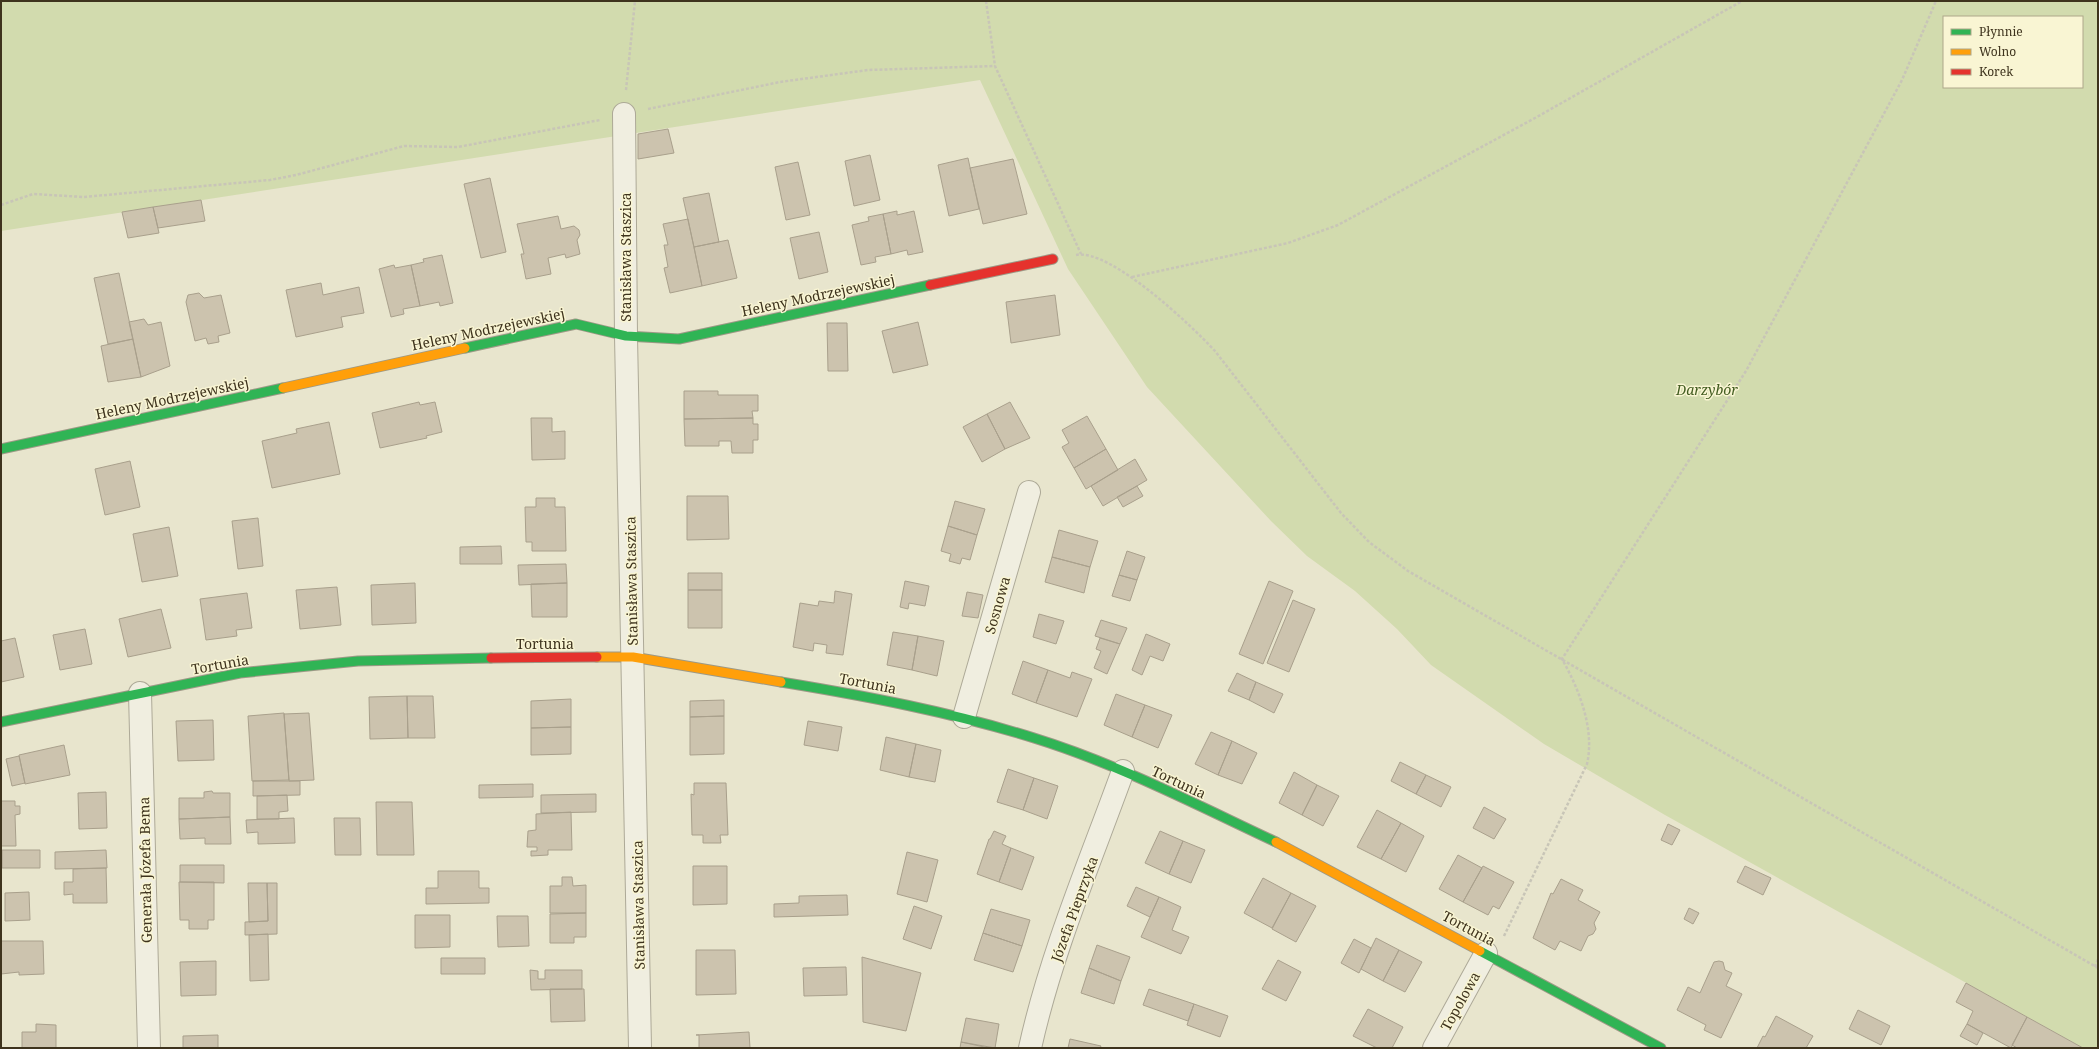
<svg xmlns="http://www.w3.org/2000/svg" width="2099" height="1049" viewBox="0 0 2099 1049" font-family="'Noto Serif',serif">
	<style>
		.green { fill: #d2dbae; fill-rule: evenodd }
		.building { fill: #ccc3ae; stroke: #a9a08c }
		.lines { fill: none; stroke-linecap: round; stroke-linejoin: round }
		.street-casing { stroke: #ada997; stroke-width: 24 }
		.fast-casing { stroke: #9d9986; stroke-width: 11 }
		.slow-casing { stroke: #9d9986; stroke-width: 11 }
		.jam-casing { stroke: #9d9986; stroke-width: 11 }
		.path { stroke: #c8c5b7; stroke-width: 2.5; stroke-dasharray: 3 2; stroke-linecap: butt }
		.street { stroke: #f0eee0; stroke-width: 22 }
		.fast { stroke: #30b455; stroke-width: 9 }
		.slow { stroke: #ff9f0a; stroke-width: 9 }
		.jam { stroke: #e5322d; stroke-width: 9 }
		.labels { text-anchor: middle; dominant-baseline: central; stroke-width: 3; stroke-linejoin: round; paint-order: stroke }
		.street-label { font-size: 14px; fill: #3e331d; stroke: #f9f5d3 }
		.park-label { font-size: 14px; font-style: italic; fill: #435d21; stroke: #f9f5d3 }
	</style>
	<rect width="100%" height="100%" fill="#e8e5cd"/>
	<path class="green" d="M1 1H2098V1048H2083L1665 815 1544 744 1431 665 1397 629 1355 591 1307 556 1271 521 1147 387 1068 269 980 80 1 231ZM1944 17H2082V87H1944Z"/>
	<path class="building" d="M668 129 674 153 638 159V134Z
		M870 155 880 200 854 206 845 161Z
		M968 158 979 209 949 216 938 165Z
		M1013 159 1027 214 983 224 970 168Z
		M798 162 810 215 786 220 775 167Z
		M490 178 506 252 481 258 464 184Z
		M709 193 719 242 694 247 683 198Z
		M201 200 205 221 158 228 153 207Z
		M153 207 159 233 128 238 122 212Z
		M897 211V215L914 211 923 252 908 255 907 250 891 254 883 214Z
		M883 214 891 254 875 257 876 262 861 265 852 225 869 221 868 217Z
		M558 216 561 229 574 226 579 230 580 235 577 240 580 254 566 258 565 254 548 258 551 274 526 279 521 254H524L517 224Z
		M688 219 702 286 670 293 664 268 668 267 664 245H668L663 224Z
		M819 232 828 272 799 279 790 238Z
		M728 240 737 278 702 286 694 247Z
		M442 255 453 303 440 306 439 302 420 306 411 265 424 262 423 259Z
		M394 265 395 268 411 265 420 306 403 309 404 314 391 317 379 269Z
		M119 273 133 339 108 344 94 278Z
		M321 283 323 295 359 287 364 313 341 317 343 327 296 337 286 290Z
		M199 293 204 298 221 295 230 333 218 336 219 342 208 344 206 338 195 341 186 302 188 295Z
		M1055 295 1060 335 1011 343 1006 302Z
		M144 319 148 325 161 322 170 366 141 377 129 322Z
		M918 322 928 365 893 373 882 331Z
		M827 323H847L848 371H828Z
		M133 339 141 377 108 382 101 346Z
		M684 391H718V395H758V411H752L753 418 684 419Z
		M419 402 420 405 435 402 442 432 426 436 427 438 380 448 372 413Z
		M1010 402 1030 438 1005 449 987 414Z
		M987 414 1005 449 982 462 963 427Z
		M1087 416 1106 449 1074 468 1062 447 1069 443 1062 430Z
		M531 418H552V432L565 431V459L532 460Z
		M753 418V424H758V440H753V453H732L731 441H719V446H685L684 419Z
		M329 422 340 474 272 488 262 441 297 433 296 429Z
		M1106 449 1118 470 1086 489 1074 468Z
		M1135 459 1147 480 1103 506 1091 486Z
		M130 461 140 507 105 515 95 469Z
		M1137 486 1143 496 1123 507 1117 497Z
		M687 496H728L729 539 687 540Z
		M536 498H555V507H565L566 551H532V542H526L525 507H536Z
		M955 501 985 509 977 535 948 526Z
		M258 518 263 566 238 569 232 521Z
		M948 526 977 535 970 560 962 558 960 564 949 561 951 554 941 551Z
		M169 527 178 576 142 582 133 534Z
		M1059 530 1098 541 1090 567 1052 557Z
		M501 546 502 564H460V547Z
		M1127 551 1145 557 1137 580 1119 575Z
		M1052 557 1090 567 1084 593 1045 582Z
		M566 564 567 583 519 585 518 565Z
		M688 573H722V590H688Z
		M1119 575 1137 580 1130 601 1112 596Z
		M905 581 929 586 925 606 909 603 908 609 900 607Z
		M1269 581 1293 591 1263 664 1239 654Z
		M415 583 416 623 372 625 371 585Z
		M567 583V617H532L531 584Z
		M337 587 341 625 300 629 296 590Z
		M688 590H722V628H688Z
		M835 591 852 594 843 655 826 653 827 645 814 643 813 651 793 647 800 603 818 606 819 601 834 603Z
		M967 592 983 595 978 618 962 616Z
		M247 593 252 628 236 630 237 636 206 640 200 599Z
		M1293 600 1315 609 1289 672 1267 663Z
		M161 609 171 648 128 657 119 619Z
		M1039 614 1064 621 1056 644 1033 637Z
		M1101 620 1127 628 1120 644 1095 636Z
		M85 629 92 664 60 670 53 635Z
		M893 632 918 636 912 670 887 665Z
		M1146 634 1170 644 1163 661 1150 656 1142 675 1132 670Z
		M918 636 944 641 937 676 912 670Z
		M15 638 24 677 1 682V641Z
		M1100 638 1120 644 1107 674 1094 668 1101 651 1096 649Z
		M1023 661 1048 670 1036 703 1012 694Z
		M1048 670 1070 678 1072 672 1092 679 1077 717 1036 703Z
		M1237 673 1256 682 1249 700 1228 691Z
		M1256 682 1283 694 1274 713 1249 700Z
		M1116 694 1145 705 1132 737 1104 725Z
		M407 696 408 738 370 739 369 697Z
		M407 696H433L435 738H408Z
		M571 699V727L531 728V701Z
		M724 700V716L690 717V701Z
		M1145 705 1172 715 1158 748 1132 737Z
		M284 713 289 780 252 781 248 716Z
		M309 713 314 780 289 781 284 714Z
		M724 716V754L690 755V717Z
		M213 720 214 760 178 761 176 721Z
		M808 721 842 727 838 751 804 745Z
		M571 727V754L531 755V728Z
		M1211 732 1232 741 1218 775 1195 764Z
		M886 737 916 744 909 777 880 770Z
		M1232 741 1257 753 1242 784 1218 775Z
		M916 744 941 750 935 782 909 777Z
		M64 745 70 775 25 784 19 755Z
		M19 756 25 783 12 786 6 759Z
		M1400 762 1426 775 1416 794 1391 781Z
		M1008 769 1034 778 1023 810 997 802Z
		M1294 772 1317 785 1302 815 1279 803Z
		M1426 775 1451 787 1441 807 1416 794Z
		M1034 778 1058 786 1047 819 1023 810Z
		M253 781H300V795L253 796Z
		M694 783H726L728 835H720L721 843H703V835H692L691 794 694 795Z
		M533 784V797L479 798V785Z
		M1317 785 1339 796 1323 826 1302 815Z
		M212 791 213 793H230V817L179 819V798H204V792Z
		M106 792 107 828 79 829 78 793Z
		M596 794V812L541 813V795Z
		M287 795 288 811 279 812V819H257V796Z
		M1 801H15V806H20V814L15 815 16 846H1Z
		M376 802H412L414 855H377Z
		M1484 807 1506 819 1494 839 1473 828Z
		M1377 810 1401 823 1381 859 1357 847Z
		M571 812 572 850H548V855L531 856V851H537V847H527L528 831 536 830V814Z
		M230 817 231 844H205V838L180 839 179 819Z
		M294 818 295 843 258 844V832L247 833 246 820Z
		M334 818H360L361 855H335Z
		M1401 823 1424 836 1406 872 1381 859Z
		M1668 824 1680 830 1672 845 1661 840Z
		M994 831 1006 836 1002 844 1011 848 999 882 977 874 989 839H990Z
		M1160 831 1183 841 1169 874 1145 863Z
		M1183 841 1205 850 1191 883 1169 874Z
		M1011 848 1034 857 1022 890 999 882Z
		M2 850H40V868H2Z
		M106 850 107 868 55 869V852Z
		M907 852 938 860 927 902 897 894Z
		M1458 855 1482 868 1463 902 1439 889Z
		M180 865H224V883L180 882Z
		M693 866H727V904L693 905Z
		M1483 866 1514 882 1499 909 1493 906 1488 915 1463 902Z
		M1745 866 1771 878 1763 895 1737 882Z
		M106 868 107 903H73V894L64 895V882H73V869Z
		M438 871H479V888H489V903L426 904V888H438Z
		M562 877H572L573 886 586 885V913H550V886H562Z
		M1263 878 1291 893 1272 928 1244 913Z
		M1561 879 1583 890 1578 900 1600 912 1594 923 1596 929 1593 934 1588 936 1581 951 1560 941 1555 950 1533 938 1551 893 1553 894Z
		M179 882H214V920H208V929H189V920H180Z
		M248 883H267L268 921 249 922Z
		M267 883H277V934L245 935V922L268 921Z
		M1136 887 1159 897 1150 917 1127 906Z
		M29 892 30 920 5 921V893Z
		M1291 893 1316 906 1296 942 1272 929Z
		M847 895 848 915 774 917V904L799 903V896Z
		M1159 897 1181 907 1172 930 1189 937 1181 954 1141 937Z
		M914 906 942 916 931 949 903 939Z
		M1689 908 1699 913 1693 924 1684 919Z
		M991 909 1030 920 1022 946 983 933Z
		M586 913V937H574V943H550V914Z
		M415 915H450V947L415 948Z
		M497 916H528L529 946 498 947Z
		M983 933 1022 946 1013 972 974 960Z
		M268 934 269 980 250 981 249 935Z
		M1376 938 1399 950 1383 981 1361 969Z
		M1354 939 1371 948 1359 973 1341 963Z
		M1 941H43L44 974 19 975V972L1 974Z
		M1097 945 1130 957 1121 981 1089 968Z
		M696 950H735L736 994 696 995Z
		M1399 950 1422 962 1405 992 1383 981Z
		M862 957 921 973 906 1031 863 1022Z
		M441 958H485V974H441Z
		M1278 960 1301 972 1286 1001 1262 989Z
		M216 961V995L181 996 180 962Z
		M1719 961 1723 962 1725 970 1732 973 1726 986 1742 994 1721 1038 1704 1030 1706 1025 1677 1010 1688 987 1700 993 1714 962Z
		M846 967 847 995 804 996 803 968Z
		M1089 968 1121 981 1114 1004 1081 993Z
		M530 970 538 971V979H545V970H582V989L531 990Z
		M1966 983 2027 1017 2011 1048 1967 1024 1973 1011 1956 1002Z
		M550 989H584L585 1021 551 1022Z
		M1149 989 1194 1004 1188 1021 1143 1005Z
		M1194 1004 1228 1016 1220 1037 1187 1025Z
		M1368 1009 1403 1027 1392 1048H1377L1353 1036Z
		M1858 1010 1890 1026 1881 1045 1849 1029Z
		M1776 1016 1813 1036 1806 1048H1757L1763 1036 1765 1037Z
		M2027 1017 2083 1048H2017L2012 1045Z
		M966 1018 999 1024 995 1048 961 1042Z
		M36 1024 56 1025V1048H22V1032H36Z
		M1967 1024 1983 1033 1977 1045 1960 1036Z
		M749 1032 750 1048H699V1035H696Z
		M218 1035V1048H183V1036Z
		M1070 1039 1101 1046 1100 1048H1068Z
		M961 1042 989 1048H960Z"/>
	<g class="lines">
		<defs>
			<path id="street" d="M624 114 626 336 640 1048
				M140 693 149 1048
				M964 717 1029 492
				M1030 1048C1051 953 1090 862 1123 771
				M1434 1048 1486 953"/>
			<path id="fast" d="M465 348 576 324 626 336 679 339 930 285
				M1 449 283 388
				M781 682C866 696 951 712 1034 738 1118 764 1197 805 1276 842
				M1 722 240 673 358 661 491 658
				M1480 951 1661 1048"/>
			<path id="slow" d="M283 388 465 348
				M597 657H633L781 682
				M1276 842 1480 951"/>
			<path id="jam" d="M930 285 1053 259
				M491 658 597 657"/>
		</defs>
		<use href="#street" class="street-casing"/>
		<use href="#fast" class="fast-casing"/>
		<use href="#slow" class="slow-casing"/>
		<use href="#jam" class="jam-casing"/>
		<path class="path" d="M986 1 995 66 1081 254
			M626 90 635 1
			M648 109 780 82 868 70 995 66
			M1 205 33 194 84 197 270 180 296 175 404 146 458 147 600 120
			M1076 255C1110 248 1192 326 1215 351L1341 513 1369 542 1408 571 2098 968
			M1132 277 1288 243 1338 225 1535 118 1742 1
			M1504 936 1587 764C1595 729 1579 689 1562 659L1746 371 1902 80 1936 1
			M2095 967 2098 959"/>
		<use href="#street" class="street"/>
		<use href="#fast" class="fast"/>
		<use href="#slow" class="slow"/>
		<use href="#jam" class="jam"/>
	</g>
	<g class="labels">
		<g class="street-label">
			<text transform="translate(625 257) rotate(-90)">Stanisława Staszica</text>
			<text transform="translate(818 295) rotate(-12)">Heleny Modrzejewskiej</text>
			<text transform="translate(488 329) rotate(-12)">Heleny Modrzejewskiej</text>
			<text transform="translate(172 398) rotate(-12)">Heleny Modrzejewskiej</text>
			<text transform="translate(631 581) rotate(-91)">Stanisława Staszica</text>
			<text transform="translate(997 605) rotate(-74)">Sosnowa</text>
			<text x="545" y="643">Tortunia</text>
			<text transform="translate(220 664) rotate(-10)">Tortunia</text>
			<text transform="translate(868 683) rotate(11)">Tortunia</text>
			<text transform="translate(1179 782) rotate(25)">Tortunia</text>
			<text transform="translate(145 870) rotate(-91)">Generała Józefa Bema</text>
			<text transform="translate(638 905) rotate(-91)">Stanisława Staszica</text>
			<text transform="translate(1074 909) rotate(-70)">Józefa Pieprzyka</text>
			<text transform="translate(1469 928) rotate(28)">Tortunia</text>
			<text transform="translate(1460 1001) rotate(-61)">Topolowa</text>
		</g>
		<g class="park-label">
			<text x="1707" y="389">Darzybór</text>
		</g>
	</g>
	<rect width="2099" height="1049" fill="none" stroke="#3e331d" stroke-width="4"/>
	<rect x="1943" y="16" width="140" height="72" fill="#f9f5d3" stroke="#aea78a"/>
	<rect x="1951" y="29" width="20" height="6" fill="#30b455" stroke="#aea78a"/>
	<text x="1979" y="36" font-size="12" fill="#3e331d">Płynnie</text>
	<rect x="1951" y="49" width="20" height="6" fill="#ff9f0a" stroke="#aea78a"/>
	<text x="1979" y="56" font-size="12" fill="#3e331d">Wolno</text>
	<rect x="1951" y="69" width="20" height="6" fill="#e5322d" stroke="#aea78a"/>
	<text x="1979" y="76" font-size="12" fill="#3e331d">Korek</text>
</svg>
